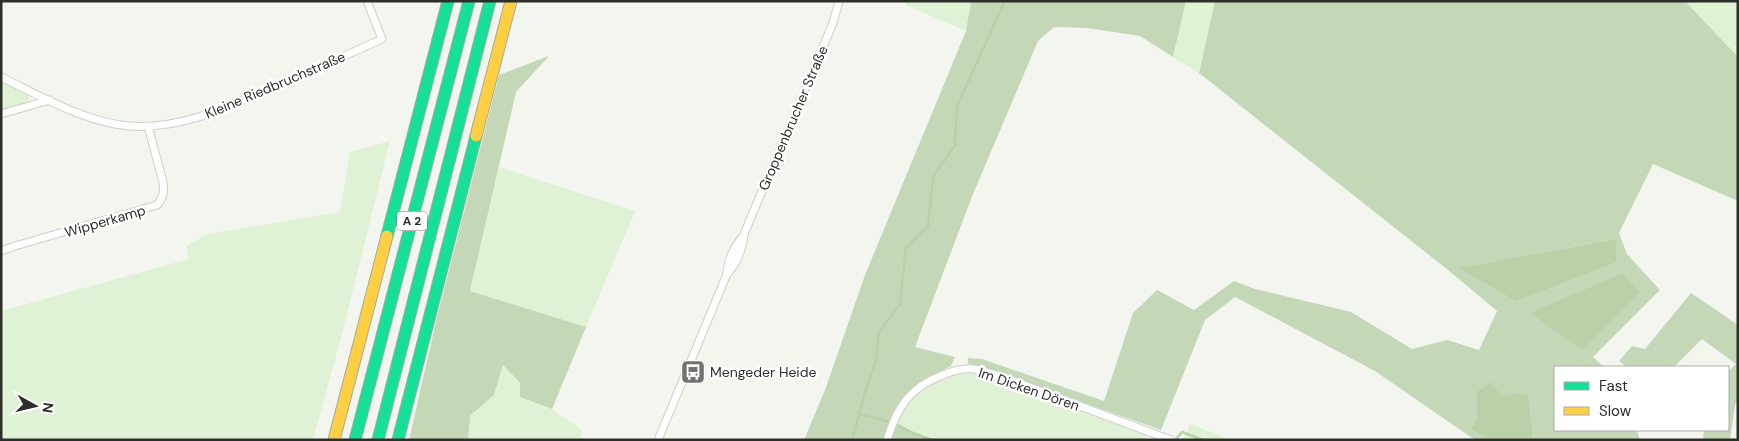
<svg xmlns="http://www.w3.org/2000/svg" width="1739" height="441" viewBox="0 0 1739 441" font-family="'DM Sans',sans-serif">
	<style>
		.green { fill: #e0f2d5 }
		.forest { fill: #c4d8b7; fill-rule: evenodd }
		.water { fill: #b9d0a8 }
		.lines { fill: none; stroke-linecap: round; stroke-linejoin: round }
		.stream { stroke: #b9d0a8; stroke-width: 2.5 }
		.street-casing { stroke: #ccd0ca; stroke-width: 9 }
		.fast-casing { stroke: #a3ab9d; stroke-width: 13 }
		.slow-casing { stroke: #a3ab9d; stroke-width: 13 }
		.street { stroke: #fdfefd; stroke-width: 7 }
		.fast { stroke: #16e098; stroke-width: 11 }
		.slow { stroke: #ffcf43; stroke-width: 11 }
		.labels { text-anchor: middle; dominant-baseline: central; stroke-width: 5; stroke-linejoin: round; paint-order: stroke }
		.shield { fill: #fff; stroke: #6b6d69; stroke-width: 1 }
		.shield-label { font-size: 12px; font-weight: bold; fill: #2b2e29 }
		.street-label { font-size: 14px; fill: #2b2e29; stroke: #fff }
		.poi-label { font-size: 14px; fill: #2b2e29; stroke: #fff; text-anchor: start }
	</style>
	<rect width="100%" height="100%" fill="#f2f6ef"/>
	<path class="green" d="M906 1H971L966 31 906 5Z
		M1186 1H1215L1199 73 1173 57Z
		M1685 1H1738V57Z
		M1 81 26 92 29 97 28 103 1 112Z
		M390 141 341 338 313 440H1V311L189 259 186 246 208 234 340 212 350 152Z
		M499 167 635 211 586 327 470 291Z
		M503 365 520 384V397L552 409 582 430 581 440H468L470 416 494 395Z
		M978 368 1149 431 1145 440H937L904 429 893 424 913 393 938 378Z
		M1190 424 1232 440H1183Z"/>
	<path class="forest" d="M971 1H1186L1173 57 1140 36 1087 28 1054 27 1038 41 973 194 915 347 955 357 951 366C919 382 906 389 889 422L904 429 937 440H804L825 390 865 275 966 31Z
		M1215 1H1685L1738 57V201L1653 164 1619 233 1627 254 1660 290 1593 357 1604 367H1555V430H1637L1640 440H1532L1533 433 1528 394 1516 393 1502 398 1477 392V418L1471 429 1487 440H1475L1375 371 1235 297 1205 320 1161 430 999 373 968 364V358L982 359 1104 401 1133 313 1157 290 1194 310 1234 281 1255 289 1351 312 1412 349 1447 340 1479 350 1497 311 1448 270 1199 73ZM1616 239V262L1460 268Z
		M549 56 516 92 470 291 586 327 552 409 520 397V383L503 365 494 395 470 416 468 440H409L437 317 499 75Z
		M1691 293 1738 325V399L1735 405 1730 440H1703L1704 430H1728V372L1736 364 1702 339 1674 367H1627L1619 361 1632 346 1645 349Z"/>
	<path class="water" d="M1616 239V262L1516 301 1459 268Z
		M1623 273 1640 293 1583 350 1530 313Z
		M1491 382 1502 397 1516 393 1528 394 1533 433 1532 440H1487L1471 429 1477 418V392Z"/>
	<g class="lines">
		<path class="stream" d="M859 414 890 422
			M896 424 913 433 930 440
			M1177 438 1182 432 1203 440
			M852 440 866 389 876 360 879 332 900 304 906 248 928 226 933 177 955 145 957 106 1005 1"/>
		<defs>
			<path id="street" d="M1 77C41 96 84 122 129 126 182 130 230 106 278 85 313 70 347 55 382 39L367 1
				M1 114 50 100
				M1 251 15 246 157 205C164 197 164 191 163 182L148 126
				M727 274C728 258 734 247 744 235
				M658 440 727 274C738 262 742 250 744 234L833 23 839 1
				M887 440C897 407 910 387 943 375 952 371 963 368 974 369 982 370 992 374 1000 376L1171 440"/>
			<path id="fast" d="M387 236 448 1
				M355 440 469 1
				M378 440 490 1
				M398 440 476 136"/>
			<path id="slow" d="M476 136 511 1
				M334 440 387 236"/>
		</defs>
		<use href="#street" class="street-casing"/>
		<use href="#fast" class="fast-casing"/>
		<use href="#slow" class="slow-casing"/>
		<use href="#street" class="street"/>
		<use href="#fast" class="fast"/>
		<use href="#slow" class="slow"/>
	</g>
	<defs>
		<symbol id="bus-square" viewBox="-11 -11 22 22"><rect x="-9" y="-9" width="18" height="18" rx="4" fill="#71746e" stroke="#fff"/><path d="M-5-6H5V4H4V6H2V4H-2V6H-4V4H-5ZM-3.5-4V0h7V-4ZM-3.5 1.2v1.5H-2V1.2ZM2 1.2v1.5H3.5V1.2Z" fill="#fff"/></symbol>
	</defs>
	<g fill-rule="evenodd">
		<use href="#bus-square" x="679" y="358" width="28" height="28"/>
	</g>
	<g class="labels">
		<rect class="shield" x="397" y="211.5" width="30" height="19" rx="4"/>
		<g class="shield-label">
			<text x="412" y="221">A 2</text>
		</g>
		<g class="street-label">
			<text transform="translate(275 85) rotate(-23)">Kleine Riedbruchstraße</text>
			<text transform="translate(793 118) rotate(-67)">Groppenbrucher Straße</text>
			<text transform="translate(105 221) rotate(-16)">Wipperkamp</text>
			<text transform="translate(1029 389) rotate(19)">Im Dicken Dören</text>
		</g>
		<g class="poi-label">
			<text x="710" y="372">Mengeder Heide</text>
		</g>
	</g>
	<rect width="1739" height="441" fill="none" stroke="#2b2e29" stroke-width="5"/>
	<rect x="1554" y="366" width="175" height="65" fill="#ffffff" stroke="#aaaba9"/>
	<rect x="1564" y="382" width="25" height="8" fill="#16e098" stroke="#aaaba9"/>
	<text x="1599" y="391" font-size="15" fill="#2b2e29">Fast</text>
	<rect x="1564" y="407" width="25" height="8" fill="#ffcf43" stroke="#aaaba9"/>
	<text x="1599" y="416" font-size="15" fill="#2b2e29">Slow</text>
	<g transform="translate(35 406) rotate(98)" stroke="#ffffff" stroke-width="4" paint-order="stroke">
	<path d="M0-4L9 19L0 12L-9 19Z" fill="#2b2e29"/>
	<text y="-8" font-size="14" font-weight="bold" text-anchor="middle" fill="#2b2e29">N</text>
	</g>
</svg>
